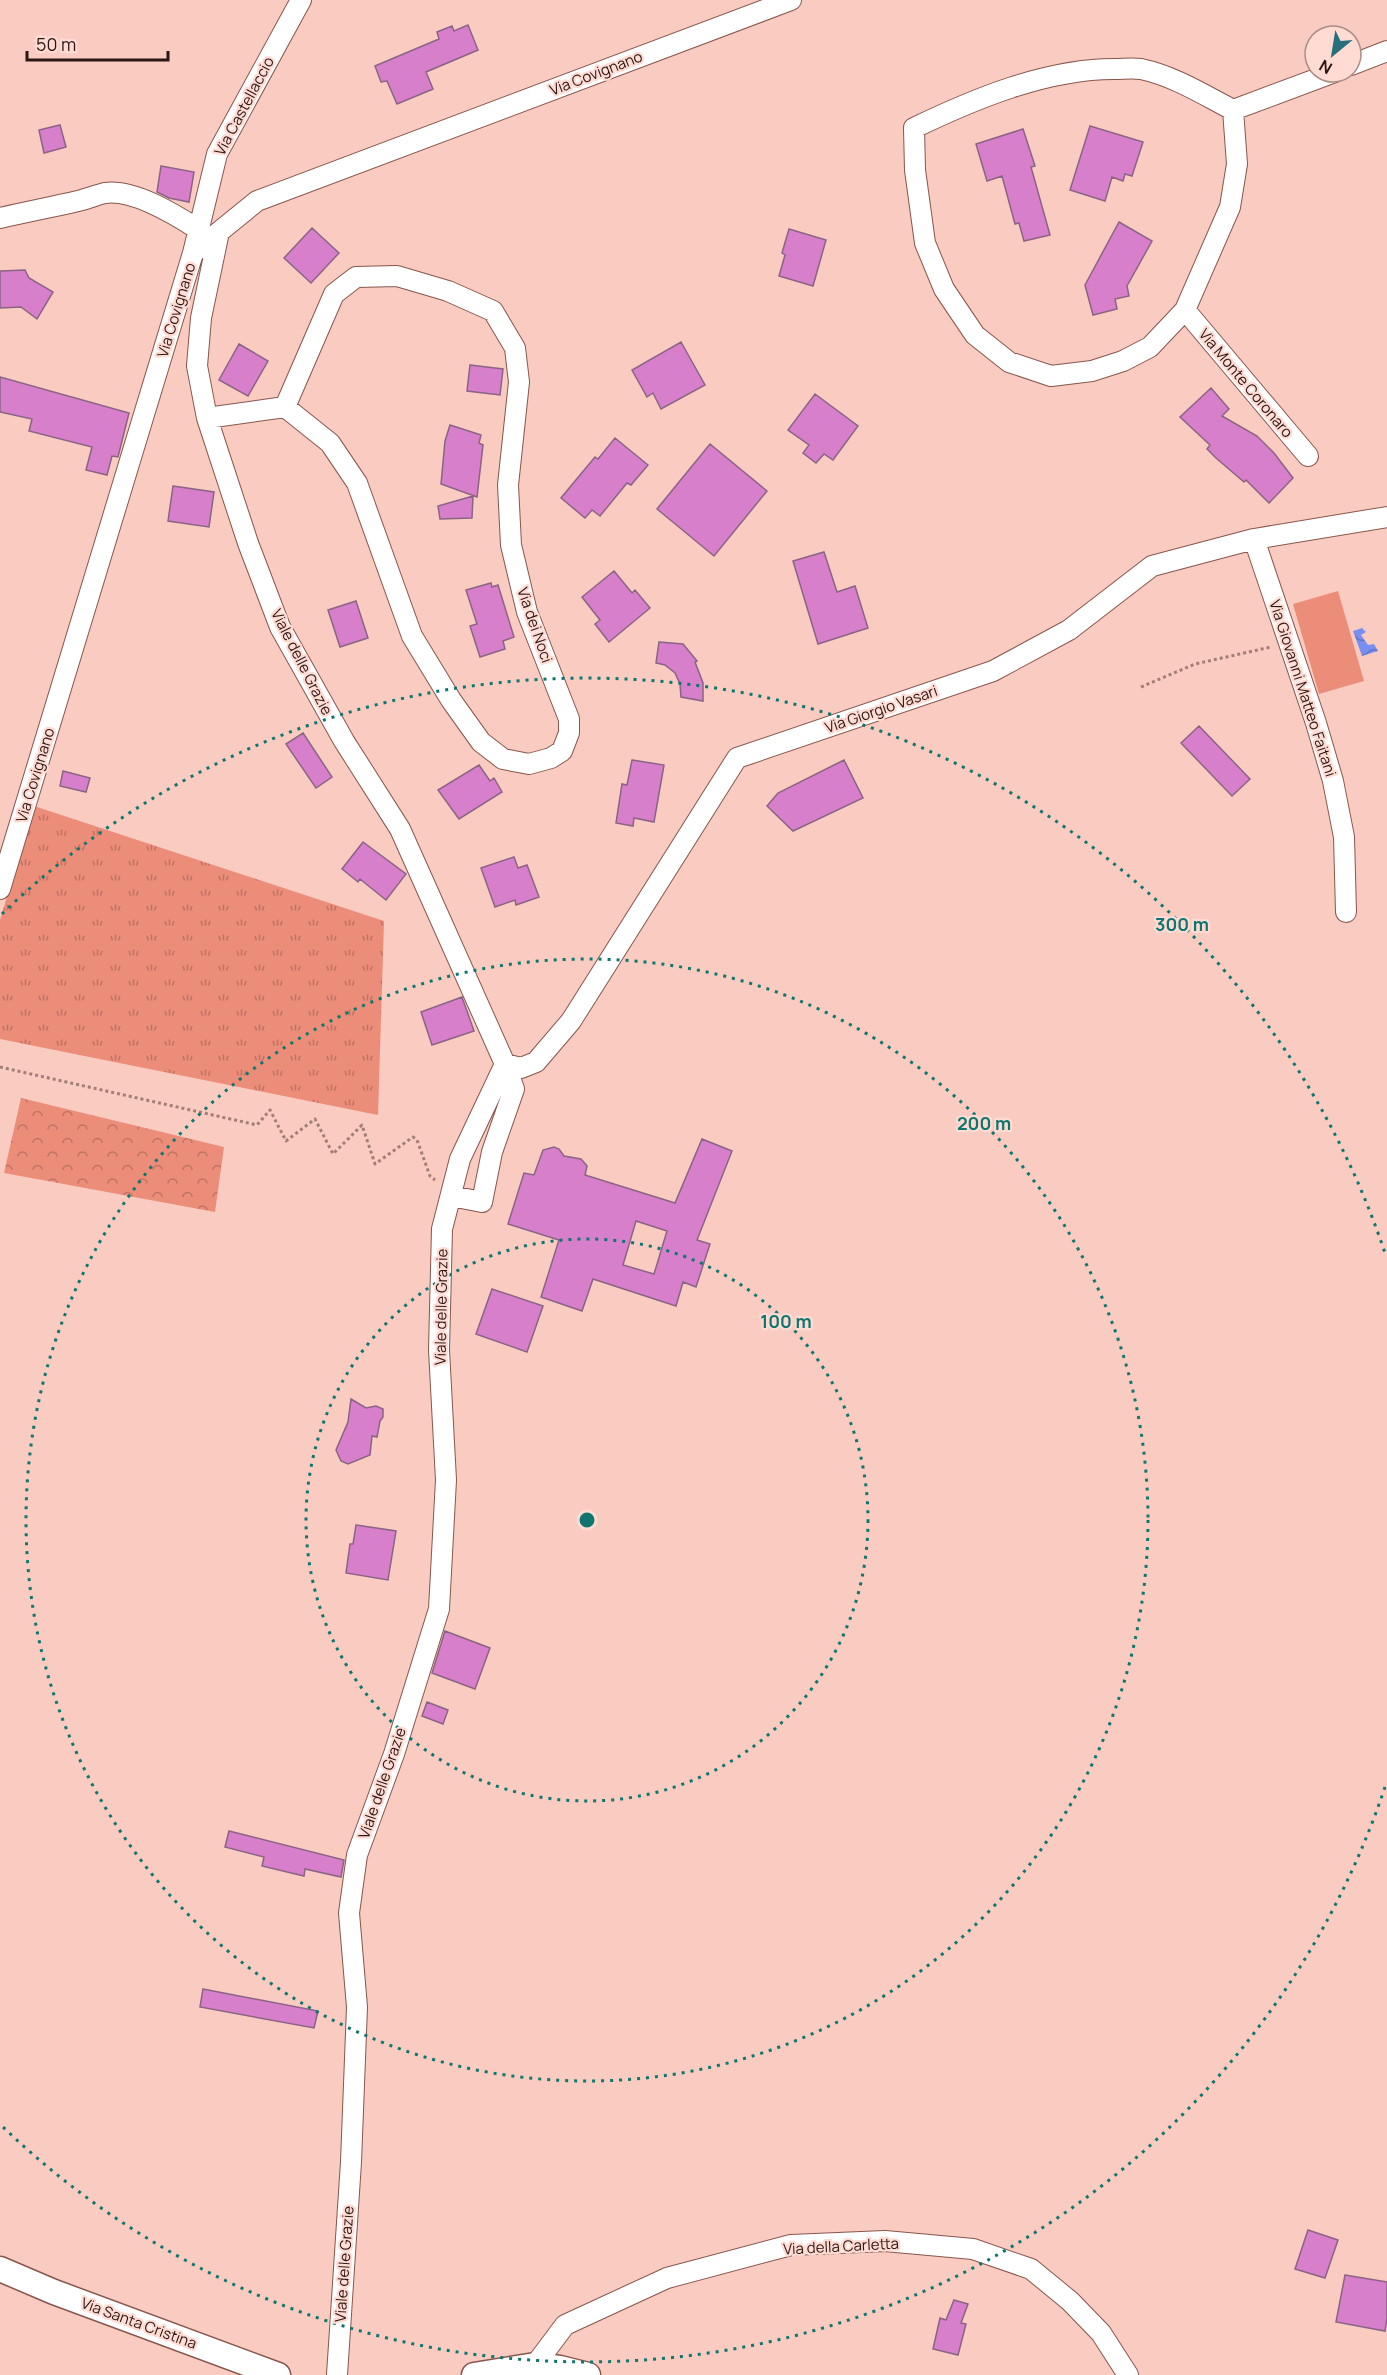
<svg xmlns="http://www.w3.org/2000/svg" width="1387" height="2375" viewBox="0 0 1387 2375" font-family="Manrope,sans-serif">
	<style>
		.grass { fill: url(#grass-tufts) }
		.park { fill: url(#park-crowns) }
		.pitch { fill: #ec8d7a }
		.water { fill: url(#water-waves) }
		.building { fill: #d87fcc; stroke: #8a6484; stroke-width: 1.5; fill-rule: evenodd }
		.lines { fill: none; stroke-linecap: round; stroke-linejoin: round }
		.minor-casing { stroke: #88564c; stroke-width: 22 }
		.tertiary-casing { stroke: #88564c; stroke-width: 27 }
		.path { stroke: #a17e76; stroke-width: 3; stroke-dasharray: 3 3; stroke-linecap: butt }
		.minor { stroke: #fff; stroke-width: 20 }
		.tertiary { stroke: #fff; stroke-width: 24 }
		.ring { fill: none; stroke: #0f766e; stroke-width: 3; stroke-dasharray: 3 6 }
		.labels { text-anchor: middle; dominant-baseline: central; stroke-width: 4.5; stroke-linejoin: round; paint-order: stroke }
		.street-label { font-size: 15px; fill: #2b1713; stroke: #ffdbd3 }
		.centre { fill: #0f766e; stroke: #ffdbd3; stroke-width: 3 }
		.ring-label { font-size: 18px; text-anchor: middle; font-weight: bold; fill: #0f766e; stroke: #ffdbd3; stroke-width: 4.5; stroke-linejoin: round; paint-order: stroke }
	</style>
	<defs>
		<pattern id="grass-tufts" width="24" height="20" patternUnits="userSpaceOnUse" patternTransform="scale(1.5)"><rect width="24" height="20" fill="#ec8d7a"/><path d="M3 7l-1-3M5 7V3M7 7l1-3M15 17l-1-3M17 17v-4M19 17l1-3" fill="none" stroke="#bf7263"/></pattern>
		<pattern id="park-crowns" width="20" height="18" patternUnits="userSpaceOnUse" patternTransform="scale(1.5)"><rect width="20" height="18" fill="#ec8d7a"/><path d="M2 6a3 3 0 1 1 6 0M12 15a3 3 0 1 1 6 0" fill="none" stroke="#bf7263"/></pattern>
		<pattern id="water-waves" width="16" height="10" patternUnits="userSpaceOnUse" patternTransform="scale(1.5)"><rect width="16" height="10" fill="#788ff1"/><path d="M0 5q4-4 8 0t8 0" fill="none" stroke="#6374c2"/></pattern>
	</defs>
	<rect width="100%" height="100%" fill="#f9cbc1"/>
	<path class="grass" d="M34 806 384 921 378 1115 0 1039V920Z"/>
	<path class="park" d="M21 1098 224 1147 215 1212 4 1173Z"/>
	<path class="pitch" d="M1338 591 1364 681 1319 694 1293 604Z"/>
	<path class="water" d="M1362 628 1366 632 1361 635 1368 645 1374 644 1378 651 1362 656 1353 631Z"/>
	<path class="building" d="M468 25 478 50 426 72 433 89 397 104 387 81 381 82 375 66 439 39 437 32 452 26 454 31Z
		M60 125 66 147 44 153 39 130Z
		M1090 126 1143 142 1132 176 1125 174 1123 181 1112 177 1105 201 1070 190Z
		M1023 129 1035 166 1031 167 1050 235 1024 241 1019 223 1015 224 1002 176 987 181 976 144Z
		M161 166 194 172 189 202 169 198 157 192Z
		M1119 222 1152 241 1127 286 1129 296 1115 299 1117 309 1093 315 1085 285Z
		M312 228 339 253 311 283 284 258Z
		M789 229 826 240 813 286 779 276 785 255 782 253Z
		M25 270 29 278 53 292 37 319 21 307 0 308V271Z
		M681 342 705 385 661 409 653 393 647 397 632 370Z
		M239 344 268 361 248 396 219 380Z
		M470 365 503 369 500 395 467 391Z
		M0 377 129 413 118 457 112 456 107 475 86 470 92 447 29 431 32 419 0 412Z
		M1211 388 1229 409 1222 416 1257 436 1274 453 1293 478 1269 503 1246 480 1244 482 1216 458 1207 449 1210 445 1180 417Z
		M815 394 858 426 833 460 824 454 816 463 803 453 809 445 788 430Z
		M450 425 481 435 479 443 483 445 477 497 441 484 445 441Z
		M615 438 648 465 631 485 627 483 600 516 592 510 585 518 561 498 595 457 598 459Z
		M710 444 767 491 714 556 657 509Z
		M173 486 214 492 209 527 168 521Z
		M473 496 472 518 440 519 438 506Z
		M824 552 837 592 855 586 868 628 818 644 793 561Z
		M614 571 632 593 635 590 650 608 609 642 595 624 600 620 582 597Z
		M491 583 492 587 498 585 514 637 503 641 505 649 480 657 470 626 477 624 466 590Z
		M356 601 368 638 340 647 328 610Z
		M659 642 683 644 697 661 695 662 703 683V701L681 697 680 684 675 673 665 665 656 663Z
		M1199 726 1250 779 1232 796 1181 743Z
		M303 733 332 777 316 788 286 744Z
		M632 760 664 765 654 822 634 818 633 826 616 823 622 784 627 785Z
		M844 760 863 798 793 831 767 806 778 793Z
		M479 765 490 781 494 778 502 792 459 819 438 790Z
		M63 771 90 778 86 792 60 786Z
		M363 842 406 874 386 900 360 879 358 882 342 869Z
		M514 857 518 868 527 865 539 897 516 905 515 900 495 907 481 868Z
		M462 997 474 1031 432 1045 421 1012Z
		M702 1139 732 1151 697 1240 710 1244 696 1287 683 1282 676 1306 593 1279 582 1311 541 1297 559 1240 508 1224 524 1173 534 1175 543 1150 554 1147 559 1149 564 1156 581 1159 587 1166 585 1175 675 1203ZM636 1221 667 1231 654 1274 623 1265Z
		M492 1289 543 1306 527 1352 476 1334Z
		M351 1399 366 1408 376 1406 383 1409V1417L380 1421 377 1437 372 1436 370 1455 348 1464 341 1461 336 1450 348 1422Z
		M356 1525 396 1531 388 1580 346 1573 350 1544H353Z
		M445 1631 490 1648 475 1689 432 1673Z
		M427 1702 448 1710 443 1724 422 1716Z
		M229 1831 344 1860 341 1877 305 1869 304 1876 262 1866 264 1857 225 1847Z
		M203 1989 318 2011 314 2028 200 2007Z
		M1308 2230 1338 2240 1325 2278 1295 2269Z
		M1345 2275 1387 2282V2318L1385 2331 1336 2322Z
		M954 2300 968 2304 961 2323 966 2324 958 2355 933 2349 940 2318 946 2320Z"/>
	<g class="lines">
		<defs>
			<path id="minor" d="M1351 65 1387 51
				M1233 110 1237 164 1230 207 1185 310 1150 347 1123 361 1092 371 1051 376 1009 362 975 335 944 289 925 243 915 170 914 128C974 99 1046 69 1114 69 1123 69 1133 68 1141 69 1174 76 1204 95 1233 110L1335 72
				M0 218C26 212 52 207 78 201 87 199 96 195 105 193 134 189 176 215 199 230
				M219 232 201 318 197 366 207 418 248 543 280 627 344 741 400 829 505 1064 514 1089 492 1152 482 1202 451 1196
				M193 253 217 154 301 0
				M1185 310 1308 456
				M207 418 285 407 330 443 357 483 412 636 451 700 481 742 503 759 529 764 551 758 562 751 569 733V719L527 612 511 545 508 485 519 382 515 348 493 311 448 291 397 276 356 277 334 294 285 407
				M1254 539 1316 723 1333 781 1344 837 1346 912
				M0 889 193 253 257 201 791 0
				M505 1064 521 1068 536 1062 571 1021 737 758 993 671 1069 630 1152 566 1254 539 1387 517
				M535 2365 565 2325 667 2278 791 2245 885 2241 973 2249 1031 2269 1070 2301 1101 2333 1128 2375
				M337 2375 351 2162 357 2007 349 1913 357 1855 394 1754 439 1609 446 1480 439 1350 442 1229 460 1159 505 1064"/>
			<path id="tertiary" d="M0 2269 54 2292 278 2375
				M474 2375 535 2365 560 2368 588 2375"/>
		</defs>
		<use href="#minor" class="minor-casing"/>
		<use href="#tertiary" class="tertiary-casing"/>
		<path class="path" d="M1141 687 1195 664 1271 647
			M0 1067 257 1125 270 1110 286 1141 315 1119 333 1154 362 1125 375 1164 413 1137 417 1140 430 1176 435 1180"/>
		<use href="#minor" class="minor"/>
		<use href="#tertiary" class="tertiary"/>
	</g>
	<g class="ring">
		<circle cx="587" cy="1520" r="281"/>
		<circle cx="587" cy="1520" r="561"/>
		<path d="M1385 1787A842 842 0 0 1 2 2126M2 914A842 842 0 0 1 1385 1253"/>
	</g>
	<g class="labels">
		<g class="street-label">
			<text transform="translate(596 73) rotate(-21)">Via Covignano</text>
			<text transform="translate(244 106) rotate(-62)">Via Castellaccio</text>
			<text transform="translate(176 310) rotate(-73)">Via Covignano</text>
			<text transform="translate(1246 383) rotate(50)">Via Monte Coronaro</text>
			<text transform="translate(535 625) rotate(71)">Via dei Noci</text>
			<text transform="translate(302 662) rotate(63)">Viale delle Grazie</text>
			<text transform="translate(1303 688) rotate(72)">Via Giovanni Matteo Faitani</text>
			<text transform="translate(881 709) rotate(-19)">Via Giorgio Vasari</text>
			<text transform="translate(35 775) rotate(-73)">Via Covignano</text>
			<text transform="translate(441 1307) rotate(-89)">Viale delle Grazie</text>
			<text transform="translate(382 1783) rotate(-71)">Viale delle Grazie</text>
			<text transform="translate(841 2246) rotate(-3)">Via della Carletta</text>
			<text transform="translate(344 2264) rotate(-86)">Viale delle Grazie</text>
			<text transform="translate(139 2323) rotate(20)">Via Santa Cristina</text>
		</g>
	</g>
	<circle cx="587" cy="1520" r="9" class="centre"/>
	<g class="ring-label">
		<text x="1182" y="931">300 m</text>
		<text x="984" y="1130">200 m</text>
		<text x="786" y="1328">100 m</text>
	</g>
	<g transform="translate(1333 54) rotate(210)"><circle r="28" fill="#ffdbd3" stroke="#aa8d86" stroke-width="1.5"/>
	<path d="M0-4.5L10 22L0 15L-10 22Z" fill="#286f7c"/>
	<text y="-9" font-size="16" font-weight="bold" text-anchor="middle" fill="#2b1713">N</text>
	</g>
	<path d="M27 51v9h141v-9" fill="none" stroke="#2b1713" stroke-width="3"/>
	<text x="36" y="51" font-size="18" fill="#2b1713" stroke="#ffdbd3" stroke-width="4.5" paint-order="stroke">50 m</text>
</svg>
